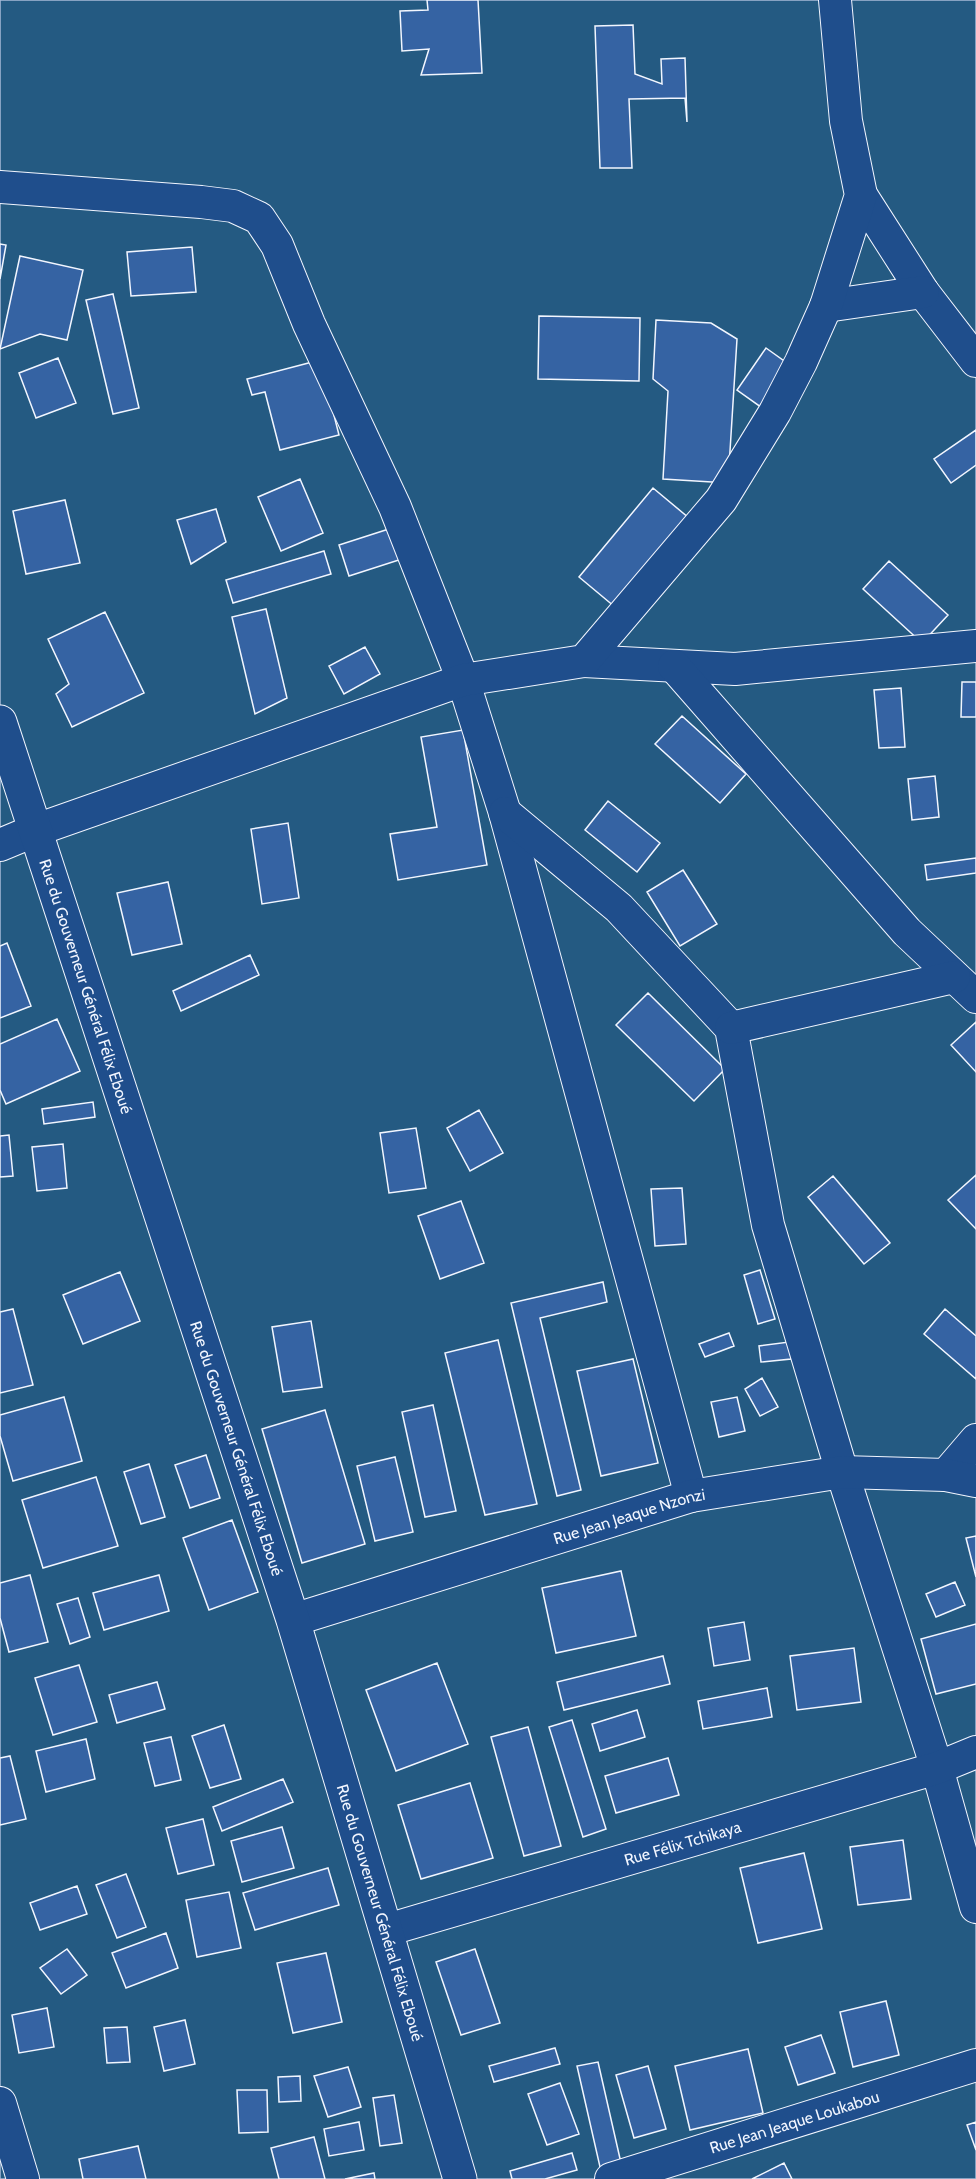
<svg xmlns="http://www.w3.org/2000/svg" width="976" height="2179" viewBox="0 0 976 2179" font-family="Cabin,sans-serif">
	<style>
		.green { fill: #245a82; stroke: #a8bbd7; stroke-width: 1.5 }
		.building { fill: #3563a3; stroke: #f2f6ff; stroke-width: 1.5 }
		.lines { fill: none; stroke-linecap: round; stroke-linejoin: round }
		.minor-casing { stroke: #f2f6ff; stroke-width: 34 }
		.secondary-casing { stroke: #f2f6ff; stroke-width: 35 }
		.minor { stroke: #1f4e8c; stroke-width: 32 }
		.secondary { stroke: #1f4e8c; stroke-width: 33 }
		.labels { text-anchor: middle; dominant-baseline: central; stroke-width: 4.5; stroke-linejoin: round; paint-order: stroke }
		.street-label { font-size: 16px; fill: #f2f6ff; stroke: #1f4e8c }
	</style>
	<rect width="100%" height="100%" fill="#1f4e8c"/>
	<path class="green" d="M0 0H976V2179H0Z"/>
	<path class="building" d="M427 0H478L482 73 421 75 429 49 402 51 400 11 428 10Z
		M633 25 635 74 662 84 661 59 685 58 687 122 685 98 629 99 632 168H600L595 26Z
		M0 244 6 245 0 279Z
		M192 247 196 292 131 296 127 252Z
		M20 256 83 270 67 340 40 334 0 349Z
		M113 294 139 408 113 414 86 300Z
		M539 316 640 318 639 381 538 379Z
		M656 320 711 323 737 339 728 483 663 479 668 391 653 379Z
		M766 348 794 368 765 410 737 390Z
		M58 358 76 403 36 418 19 373Z
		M320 360 339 435 280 450 265 392 252 395 247 379Z
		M976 430V465L951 483 934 459Z
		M300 479 323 533 281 551 258 497Z
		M653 488 695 523 621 612 579 577Z
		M65 500 80 563 26 574 13 511Z
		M216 509 226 542 191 564 177 520Z
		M395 527 405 558 349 576 339 545Z
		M324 551 331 574 233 603 226 580Z
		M889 561 948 615 922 643 863 589Z
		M266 609 287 698 255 714 232 617Z
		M105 612 144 693 72 727 56 694 69 684 48 639Z
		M365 647 380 674 344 694 329 666Z
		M962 682H976V717H961Z
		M901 688 905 747 879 748 874 690Z
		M682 716 746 774 720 803 655 744Z
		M463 730 487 865 398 880 390 834 437 827 421 737Z
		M935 776 939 817 912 820 908 779Z
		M608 801 660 843 637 872 585 830Z
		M288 823 299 898 262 904 251 829Z
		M976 858V873L927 880 925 865Z
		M683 870 717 924 680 946 647 892Z
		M168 882 182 944 132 955 117 893Z
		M7 943 31 1006 0 1018V946Z
		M250 955 259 975 181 1011 173 991Z
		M648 993 725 1069 694 1101 616 1025Z
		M57 1019 80 1071 6 1104 0 1090V1044Z
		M976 1022V1072L951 1045Z
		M93 1102 95 1117 44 1124 42 1109Z
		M479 1110 503 1153 470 1171 447 1128Z
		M416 1128 426 1188 389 1193 380 1133Z
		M9 1135 13 1176 0 1177V1136Z
		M63 1144 67 1188 37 1191 32 1147Z
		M976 1175V1229L948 1200Z
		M833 1176 890 1243 864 1264 808 1197Z
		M682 1188 686 1244 655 1246 651 1189Z
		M461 1201 484 1263 440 1279 418 1216Z
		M760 1270 775 1319 758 1324 744 1275Z
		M120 1272 140 1321 83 1344 63 1295Z
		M603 1282 607 1302 540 1318 581 1490 557 1496 511 1303Z
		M13 1309 33 1385 0 1393V1312Z
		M945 1309 976 1336V1379L924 1334Z
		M311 1321 322 1387 283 1392 272 1327Z
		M729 1333 734 1346 705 1357 699 1344Z
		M498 1340 537 1504 485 1515 445 1353Z
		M789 1342 791 1359 761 1362 759 1346Z
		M633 1359 658 1463 601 1476 577 1371Z
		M762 1378 778 1407 760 1416 745 1389Z
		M64 1397 82 1461 13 1481 0 1436V1415Z
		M737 1397 745 1431 719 1437 711 1402Z
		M433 1405 456 1511 425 1517 402 1412Z
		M325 1410 365 1544 302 1563 262 1429Z
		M206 1455 220 1498 190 1508 175 1465Z
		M395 1457 413 1532 375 1541 357 1466Z
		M149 1464 165 1517 141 1524 124 1472Z
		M96 1477 118 1546 43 1568 22 1500Z
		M232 1520 258 1592 209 1610 183 1538Z
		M976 1536V1577L966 1538Z
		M621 1571 636 1636 556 1653 542 1588Z
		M30 1575 48 1642 9 1652 0 1618V1583Z
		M159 1575 169 1611 104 1630 93 1593Z
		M955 1582 965 1605 936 1617 926 1594Z
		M78 1598 90 1637 70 1644 57 1604Z
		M744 1622 750 1660 714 1666 708 1628Z
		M976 1624V1684L936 1694 921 1639Z
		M854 1648 861 1702 797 1710 790 1656Z
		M663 1656 670 1684 564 1710 557 1682Z
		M437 1663 468 1744 396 1771 366 1690Z
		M79 1665 97 1722 53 1735 35 1678Z
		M157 1682 165 1709 117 1723 109 1695Z
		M767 1688 772 1717 703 1729 698 1701Z
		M637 1710 645 1737 600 1751 592 1724Z
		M572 1720 606 1829 583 1837 549 1727Z
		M224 1725 241 1779 210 1788 192 1736Z
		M528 1727 561 1846 524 1856 491 1737Z
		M171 1737 181 1780 155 1786 144 1743Z
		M86 1739 95 1779 46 1792 36 1751Z
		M10 1756 26 1819 0 1825V1758Z
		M668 1758 679 1795 616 1813 605 1776Z
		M283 1779 293 1802 222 1831 213 1807Z
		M470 1783 493 1858 421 1879 398 1805Z
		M203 1819 214 1865 178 1874 166 1828Z
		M282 1827 294 1868 242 1882 231 1841Z
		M903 1840 911 1899 858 1905 850 1847Z
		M804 1853 822 1929 758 1943 740 1868Z
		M328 1868 339 1905 255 1930 243 1893Z
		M126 1874 146 1927 117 1938 96 1885Z
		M77 1886 87 1914 40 1930 30 1903Z
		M229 1892 241 1948 197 1957 186 1900Z
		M166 1933 178 1968 126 1988 112 1953Z
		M67 1949 87 1975 61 1994 40 1968Z
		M475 1949 500 2023 461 2035 436 1962Z
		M326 1953 342 2022 293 2033 277 1963Z
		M886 2001 899 2055 853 2067 840 2012Z
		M47 2008 54 2047 19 2053 12 2015Z
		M185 2020 195 2064 164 2071 154 2027Z
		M127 2027 130 2062 107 2063 104 2028Z
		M821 2035 835 2073 798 2085 785 2047Z
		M555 2048 560 2064 494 2082 489 2066Z
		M748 2049 763 2113 690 2130 675 2066Z
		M598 2062 621 2163 600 2167 577 2066Z
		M648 2066 666 2129 634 2138 616 2075Z
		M348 2067 361 2107 328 2117 314 2076Z
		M300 2076 301 2101 279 2102 278 2077Z
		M560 2083 579 2134 547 2145 528 2094Z
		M237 2090H267L268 2132 239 2133Z
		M394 2095 402 2143 380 2146 373 2098Z
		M359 2122 364 2150 329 2156 324 2129Z
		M976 2122V2150L967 2125Z
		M314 2137 325 2179H279L271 2148Z
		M138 2146 146 2179H83L79 2159Z
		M572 2153 577 2170 545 2179H512L510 2171Z
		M784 2163 792 2179H752Z
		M374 2173 375 2179H345Z"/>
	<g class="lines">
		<defs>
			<g id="minor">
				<path d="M0 187 201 202 233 206 259 218 277 245 309 324 395 507 463 680 505 813 691 1496"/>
				<path d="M861 195 923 292 976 361"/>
				<path d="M826 306 923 292"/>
				<path d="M584 661 735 669 976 646"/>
				<path d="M674 666 907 932 976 997"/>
				<path d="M505 813 619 908 731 1028 768 1225 842 1472 937 1768 976 1907"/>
				<path d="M0 845 36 830 463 680 584 661 721 500 775 412 801 362 826 306 861 195 846 121 835 0"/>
				<path d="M731 1028 954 977"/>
				<path d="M946 1475 976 1440"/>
				<path id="s1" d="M293 1620 691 1496 842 1472 946 1475 976 1481"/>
				<path id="s2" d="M387 1930 937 1768 976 1752"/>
				<path d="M0 2103 23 2179"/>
				<path id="s3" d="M611 2179 976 2065"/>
			</g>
			<g id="secondary">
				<path id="s4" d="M0 722 293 1620 460 2179"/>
			</g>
		</defs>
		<use href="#minor" class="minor-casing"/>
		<use href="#secondary" class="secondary-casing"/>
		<use href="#minor" class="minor"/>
		<use href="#secondary" class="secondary"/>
	</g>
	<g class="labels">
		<g class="street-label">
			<text stroke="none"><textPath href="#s4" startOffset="278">Rue du Gouverneur Général Félix Eboué</textPath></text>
			<text stroke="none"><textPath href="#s4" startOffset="764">Rue du Gouverneur Général Félix Eboué</textPath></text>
			<text stroke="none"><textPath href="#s1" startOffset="352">Rue Jean Jeaque Nzonzi</textPath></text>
			<text stroke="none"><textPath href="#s2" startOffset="308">Rue Félix Tchikaya</textPath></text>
			<text stroke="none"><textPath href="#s4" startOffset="1250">Rue du Gouverneur Général Félix Eboué</textPath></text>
			<text stroke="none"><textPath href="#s3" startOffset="192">Rue Jean Jeaque Loukabou</textPath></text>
		</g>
	</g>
</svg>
